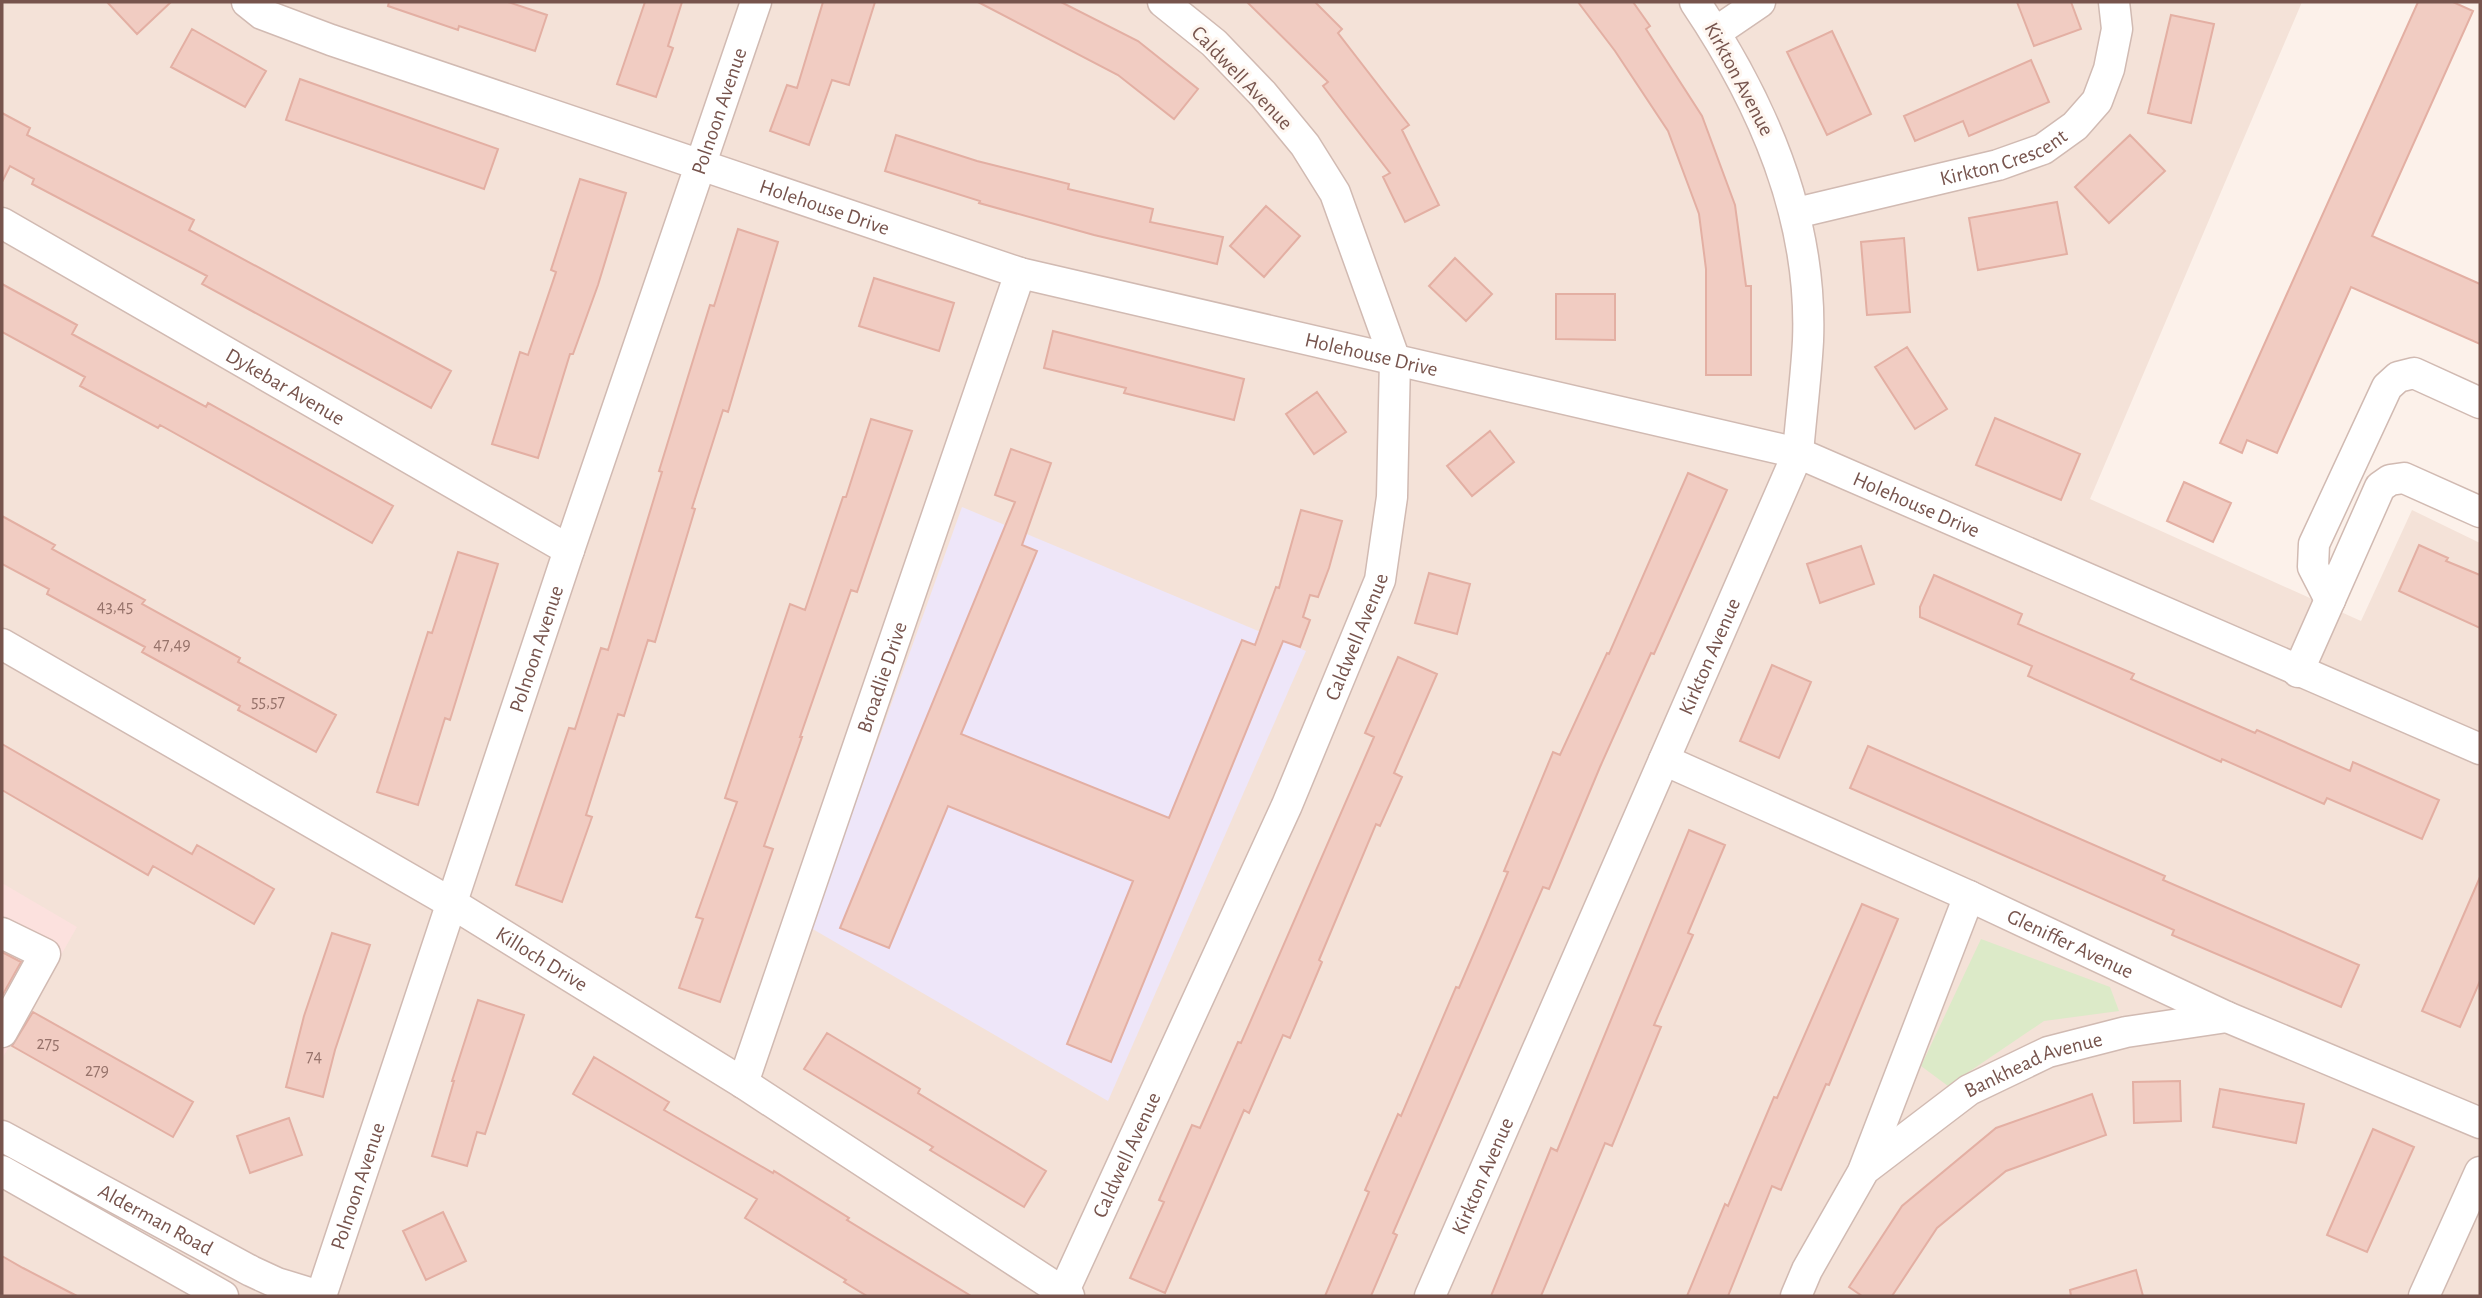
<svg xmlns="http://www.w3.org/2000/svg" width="2482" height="1298" viewBox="0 0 2482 1298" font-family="'Alegreya Sans',sans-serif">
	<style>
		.residential { fill: #f4e2d8 }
		.commercial { fill: #fce1de }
		.education { fill: #eee6f9 }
		.green { fill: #dceac8 }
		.building { fill: #f1ccc2; stroke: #e3afa3; stroke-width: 2 }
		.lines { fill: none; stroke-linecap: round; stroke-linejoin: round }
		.minor-casing { stroke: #d1bab2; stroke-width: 33 }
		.minor { stroke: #fff; stroke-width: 30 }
		.labels { text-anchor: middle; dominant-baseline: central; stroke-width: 6; stroke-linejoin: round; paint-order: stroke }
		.number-label { font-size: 18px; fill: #96726a }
		.street-label { font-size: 21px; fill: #77544d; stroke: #fef6f0 }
	</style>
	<rect width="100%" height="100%" fill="#fcf1ea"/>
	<path class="residential" d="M2 2H2302L2090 499 2361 621 2412 510 2480 543V1296H2Z"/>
	<path class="commercial" d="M2 883 77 927 2 1059Z"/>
	<path class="education" d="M962 507 1306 651 1108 1101 811 928Z"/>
	<path class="green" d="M1981 939 2110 987 2119 1011 2044 1021 1948 1086 1921 1066Z"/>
	<path class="building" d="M107 2H171L137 34Z
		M389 2H508L547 15 535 51 459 26 458 30 388 6Z
		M645 2H682L668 46 673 48 656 97 617 84Z
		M823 2H875L849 85 832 80 809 145 770 131 787 85 797 88Z
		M978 2H1061L1138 41 1198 89 1174 119 1118 75Z
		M1247 2H1315L1342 29 1338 33 1409 125 1402 130 1439 205 1405 222 1383 177 1390 173 1323 86 1328 82Z
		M1578 2H1633L1650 26 1646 29 1702 116 1735 205 1746 286H1751V375H1706V269L1699 214 1668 131 1615 51Z
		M2017 2H2071L2081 29 2034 46Z
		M2418 2H2453L2473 11 2372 236 2480 284V344L2351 287 2277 453 2247 440 2242 453 2220 443Z
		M2171 15 2214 24 2191 123 2148 113Z
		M192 29 266 71 245 107 171 67Z
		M1832 31 1871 114 1827 135 1787 52Z
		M2031 60 2049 102 1969 136 1963 121 1915 141 1904 116Z
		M300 79 498 149 484 189 286 120Z
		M2 113 30 128 27 135 194 220 189 230 451 371 431 408 202 284 207 276 32 184 34 179 10 166 2 182Z
		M896 135 977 161 1069 184 1068 189 1153 209 1150 222 1223 237 1217 264 1094 235 979 203 980 201 885 171Z
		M2130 135 2165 171 2109 223 2075 187Z
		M580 179 626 193 598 285 573 354H570L538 458 492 444 520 352 528 355 556 272 551 270Z
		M2057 202 2067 254 1978 270 1969 218Z
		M1266 206 1300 236 1264 277 1230 246Z
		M738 229 778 242 728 412 723 410 692 508 695 509 655 642 648 640 624 716 618 714 586 815 592 817 562 902 516 885 569 728 575 729 601 648 608 650 662 472 659 471 710 305 714 306Z
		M1904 238 1910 312 1867 315 1861 242Z
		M1455 258 1492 294 1466 321 1429 286Z
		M874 278 954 303 939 351 859 326Z
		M2 284 77 325 72 334 206 407 208 403 393 506 372 543 160 425 158 428 80 386 85 377 2 332Z
		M1556 294H1615V340L1556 339Z
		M1053 331 1244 379 1234 420 1124 393 1126 388 1044 368Z
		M1907 347 1947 409 1915 429 1875 367Z
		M1317 392 1346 432 1314 454 1286 414Z
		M1995 418 2080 454 2061 500 1976 465Z
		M871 419 912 431 857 592 851 590 800 737H802L764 846 773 849 720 1002 679 988 703 919 696 917 737 802 725 798 790 604 805 610 843 497H846Z
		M1490 431 1514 462 1472 496 1447 466Z
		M1011 449 1051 463 1022 545 1037 551 961 734 1169 818 1242 640 1255 645 1276 587 1279 588 1301 510 1342 521 1329 568 1318 597 1310 595 1303 617 1310 620 1300 647 1283 641 1111 1062 1067 1044 1133 881 948 806 889 948 840 928 1015 502 995 495Z
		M1688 473 1727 490 1654 654 1651 653 1600 767 1549 889 1543 887 1393 1233 1397 1235 1371 1296H1325L1369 1192 1365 1190 1398 1114 1401 1116 1456 987 1459 988 1486 925 1508 872 1504 871 1553 752 1560 755 1607 653 1609 654Z
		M2184 482 2231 503 2213 542 2167 521Z
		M2 516 55 545 52 549 145 600 142 604 240 658 238 662 336 715 316 752 238 710 240 706 142 652 145 647 47 594 49 589 2 564Z
		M2419 545 2448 558 2446 561 2480 575V628L2399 591Z
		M1861 546 1874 584 1820 603 1807 564Z
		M458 552 498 564 450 720 445 718 418 805 377 792 428 632 432 633Z
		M1429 573 1470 584 1457 634 1415 623Z
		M1934 575 2022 614 2018 624 2134 674 2131 679 2255 733 2257 730 2350 771 2353 762 2439 800 2422 839 2327 798 2324 804 2222 759 2221 762 2028 676 2032 666 1920 617V607Z
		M1398 657 1437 674 1394 773 1402 777 1380 826 1376 824 1319 960 1322 962 1290 1038 1283 1035 1249 1113 1244 1110 1165 1293 1130 1278 1164 1202 1159 1200 1192 1125 1200 1128 1238 1042 1241 1043 1374 737 1365 733Z
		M1772 665 1811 682 1779 758 1740 741Z
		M2 744 192 854 197 845 274 889 254 924 153 866 148 875 2 790Z
		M1868 746 2165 876 2163 880 2359 965 2341 1007 2172 935 2174 930 1850 788Z
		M1689 830 1725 845 1688 933 1693 935 1654 1025 1661 1027 1612 1146 1605 1143 1541 1296H1491L1551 1148 1557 1151Z
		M2480 877V981L2460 1027 2422 1011Z
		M1862 904 1898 919 1829 1085 1826 1084 1781 1190 1772 1186 1728 1296H1687L1725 1204 1728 1206 1774 1097 1777 1098Z
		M332 933 370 945 335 1050 323 1097 286 1087 304 1016Z
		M2 952 21 962 2 996Z
		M478 1000 524 1015 485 1134 477 1132 467 1166 432 1156 454 1081H452Z
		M33 1012 193 1102 173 1137 12 1046Z
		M827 1033 920 1089 918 1093 1046 1171 1024 1207 930 1150 933 1147 804 1069Z
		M594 1057 669 1102 664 1110 773 1173 774 1171 849 1218 847 1220 971 1296H867L844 1282 846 1280 745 1218 757 1199 573 1094Z
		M2180 1081 2181 1121 2134 1123 2133 1082Z
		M2220 1089 2304 1104 2296 1143 2213 1127Z
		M2092 1094 2106 1135 2006 1171 1937 1228 1892 1296H1862L1849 1287 1902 1206 1996 1128Z
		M289 1118 302 1155 250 1173 237 1136Z
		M2373 1129 2414 1147 2367 1252 2327 1235Z
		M443 1212 466 1261 426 1280 403 1231Z
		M2 1256 23 1268 77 1296H2Z
		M2136 1270 2143 1296H2071L2070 1290Z"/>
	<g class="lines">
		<defs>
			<g id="minor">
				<path id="s1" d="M247 2 262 14 331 40 1020 273 1798 453 2480 749"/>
				<path d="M1716 32 1760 2"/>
				<path id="s2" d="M1796 213 1998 165 2043 149 2075 126 2097 101 2109 69 2117 29 2114 2"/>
				<path id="s3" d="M2 223 569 550"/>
				<path d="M2330 600 2313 567 2314 544 2387 387 2398 377 2414 373 2480 403"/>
				<path id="s4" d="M2 644 453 904 743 1083 1069 1296"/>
				<path d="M2298 672 2380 487 2390 480 2404 478 2480 512"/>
				<path id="s5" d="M1664 760 1969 896 2227 1017 2480 1123"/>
				<path d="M2 933 45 954 2 1032"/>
				<path id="s6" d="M743 1083 1020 273"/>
				<path id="s7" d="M2 1136 251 1271 277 1283 313 1294"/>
				<path d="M1864 1169 1969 896"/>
				<path d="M2 1171 223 1296"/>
				<path id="s8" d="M1063 1293 1287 805 1380 580 1392 497 1395 360 1335 193 1305 145 1263 94 1214 43 1163 2"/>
				<path id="s9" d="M321 1296 569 550 756 2"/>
				<path id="s10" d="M1430 1296 1798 453C1801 416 1806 378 1808 341 1813 217 1763 103 1695 2"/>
				<path id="s11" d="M1796 1296 1807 1270 1864 1170 1969 1090 2048 1052 2126 1032 2227 1017"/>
				<path d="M2424 1296 2480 1172"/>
			</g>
		</defs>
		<use href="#minor" class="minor-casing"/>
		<use href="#minor" class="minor"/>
	</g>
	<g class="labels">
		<g class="number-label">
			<text x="115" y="607">43,45</text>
			<text x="172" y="645">47,49</text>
			<text x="268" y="702">55,57</text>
			<text x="48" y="1044">275</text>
			<text x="314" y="1057">74</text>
			<text x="97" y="1071">279</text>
		</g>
		<g class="street-label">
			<text transform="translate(1242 78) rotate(46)">Caldwell Avenue</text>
			<text transform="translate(1739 79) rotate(62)">Kirkton Avenue</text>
			<text stroke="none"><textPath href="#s9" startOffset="1250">Polnoon Avenue</textPath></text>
			<text stroke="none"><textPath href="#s2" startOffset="215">Kirkton Crescent</textPath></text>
			<text stroke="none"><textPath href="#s1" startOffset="614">Holehouse Drive</textPath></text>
			<text stroke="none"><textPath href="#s1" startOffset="1181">Holehouse Drive</textPath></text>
			<text stroke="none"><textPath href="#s3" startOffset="327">Dykebar Avenue</textPath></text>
			<text stroke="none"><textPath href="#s1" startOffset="1748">Holehouse Drive</textPath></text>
			<text stroke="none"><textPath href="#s8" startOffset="719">Caldwell Avenue</textPath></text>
			<text stroke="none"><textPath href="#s9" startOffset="682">Polnoon Avenue</textPath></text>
			<text stroke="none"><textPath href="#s10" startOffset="698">Kirkton Avenue</textPath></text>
			<text stroke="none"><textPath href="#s6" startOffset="429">Broadlie Drive</textPath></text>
			<text stroke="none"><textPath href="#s5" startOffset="446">Gleniffer Avenue</textPath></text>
			<text stroke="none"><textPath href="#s4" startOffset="625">Killoch Drive</textPath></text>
			<text stroke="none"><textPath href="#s11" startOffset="345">Bankhead Avenue</textPath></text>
			<text stroke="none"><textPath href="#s8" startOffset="152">Caldwell Avenue</textPath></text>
			<text stroke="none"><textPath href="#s10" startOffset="131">Kirkton Avenue</textPath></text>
			<text stroke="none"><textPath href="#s9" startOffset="116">Polnoon Avenue</textPath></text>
			<text stroke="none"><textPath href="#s7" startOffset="175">Alderman Road</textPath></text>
		</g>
	</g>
	<rect width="2482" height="1298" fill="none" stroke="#77544d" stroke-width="7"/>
</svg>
